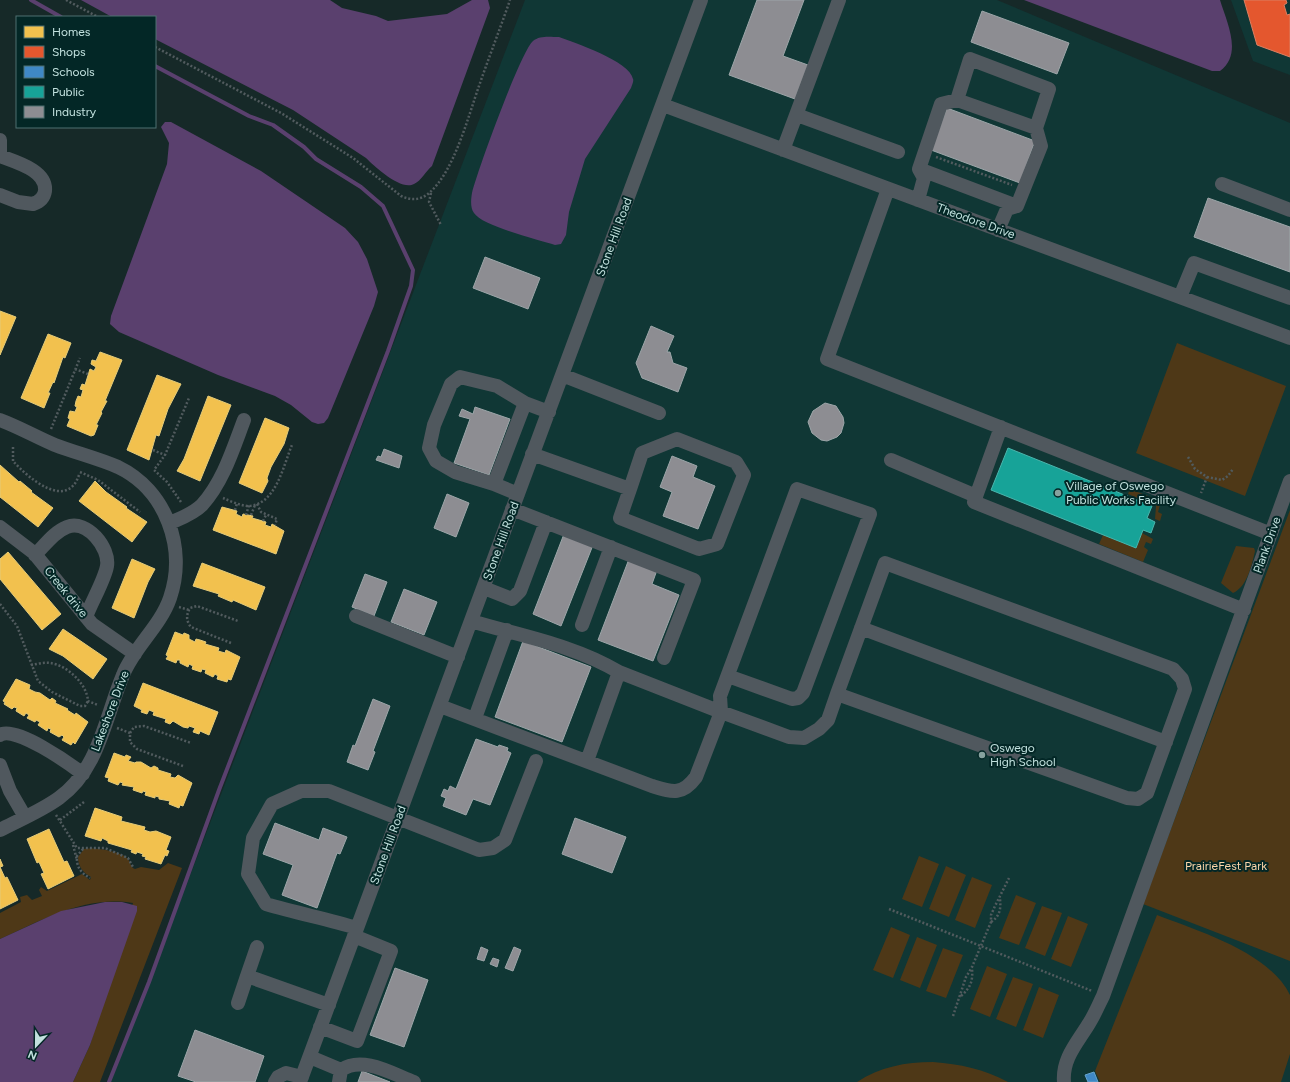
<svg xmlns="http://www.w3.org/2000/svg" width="1290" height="1082" viewBox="0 0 1290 1082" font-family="Figtree,sans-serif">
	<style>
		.built { fill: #103735 }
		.green { fill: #4e3817 }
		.water { fill: #5a406e }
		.homes { fill: #f2c14e; stroke: #e4cb79 }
		.shops { fill: #e4572e; stroke: #da8063 }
		.schools { fill: #3f88c5; stroke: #66a3cc }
		.public { fill: #17a398; stroke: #4ab6ad }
		.industry { fill: #8d8d92; stroke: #9da6a9 }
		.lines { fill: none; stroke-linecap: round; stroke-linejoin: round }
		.stream { stroke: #5a406e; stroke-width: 4 }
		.path { stroke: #515b5e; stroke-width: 2.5; stroke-dasharray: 2 2; stroke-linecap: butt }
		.minor { stroke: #50585e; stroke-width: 14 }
		.poi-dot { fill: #86a19e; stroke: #032726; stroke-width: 1.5 }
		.labels { text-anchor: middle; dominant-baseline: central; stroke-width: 4; stroke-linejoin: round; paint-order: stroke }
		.street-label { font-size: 12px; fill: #c2e1de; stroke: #032726 }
		.poi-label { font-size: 12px; fill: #c2e1de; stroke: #032726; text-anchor: start }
		.park-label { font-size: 12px; fill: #fbd5a9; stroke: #032726 }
	</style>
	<rect width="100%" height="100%" fill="#162928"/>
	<path class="built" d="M525 0H997L1290 123V1082H111Z
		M1231 0H1290V75L1253 61Z"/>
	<path class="green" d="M1177 343 1286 386 1245 496 1136 453Z
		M1130 489 1166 503V505H1160L1158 512 1162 514 1160 521 1155 519 1156 506 1128 494Z
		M1290 510V961L1143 904Z
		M1142 533 1153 539 1151 544 1146 542 1144 547 1148 550 1143 562 1099 544 1103 535 1136 548Z
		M1236 546 1254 548 1255 551C1252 565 1247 587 1233 593L1221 583Z
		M84 849C94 847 121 851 128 859 131 863 130 867 135 869L141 867 159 870 168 863 182 868 100 1082H73L90 1045 133 903C85 895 42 920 0 939V913L21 902 20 897 27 895 32 900 42 896 39 890 41 887 47 891 82 874 90 880 91 877C83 873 78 866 78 857Z
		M919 856 939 864 922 907 902 899Z
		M946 866 966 875 949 917 929 909Z
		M972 877 992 885 975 928 955 920Z
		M1016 895 1036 903 1019 945 999 938Z
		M1042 906 1062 913 1045 956 1025 948Z
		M1157 915C1198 931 1269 952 1290 995V1054L1281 1082H1100L1095 1071Z
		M1068 916 1088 924 1071 967 1051 959Z
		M891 927 910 935 893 978 873 970Z
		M917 937 937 945 920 988 900 980Z
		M943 948 963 955 946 998 926 991Z
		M987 966 1007 974 990 1017 970 1009Z
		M1013 977 1033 984 1016 1027 996 1019Z
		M1039 987 1059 995 1043 1038 1023 1030Z
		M933 1062C960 1064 984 1069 1008 1082H857C880 1067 905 1062 933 1062Z"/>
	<path class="water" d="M81 0H330L342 8 376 16 388 21 447 14 472 0H488L490 8 432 166C426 171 421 181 414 184 401 191 375 167 366 158L293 110 155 39V17H112Z
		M1024 0H1220C1227 23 1243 54 1220 71H1212Z
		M559 37C575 43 630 61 633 79 634 81 632 85 631 88L585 159 569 212 566 235 561 244 555 245C539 240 482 226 474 213 470 208 471 199 472 193 477 172 521 51 533 41 540 35 551 37 559 37Z
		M165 122H171L261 171 345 228 358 242 367 259 378 292 374 306 328 418 324 423 318 424 312 422 291 405 275 396 218 375 119 332 110 324 111 316 167 164 169 143 161 127Z
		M105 902H122L137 906V911L90 1045 73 1082H0V939L61 911Z"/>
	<path class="homes" d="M0 311 16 317 0 355Z
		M48 334 71 343 65 358 63 357 54 383 53 382 48 393H50L44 408 21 398Z
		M100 352 122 360 105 401H107L101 412 102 413 96 425H98L94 435 91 436 67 426 70 419 68 418 70 411 75 412 77 407 75 406 76 401 78 396 81 397 83 390 80 389 82 384 85 385 90 369 94 371 96 367 91 364 92 360 96 361Z
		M157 375 181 384 168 409 159 436 156 435 149 460 127 450Z
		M208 396 231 405 200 481 177 471 184 459Z
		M265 418 289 428 284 444 271 467 267 478 268 481 262 493 239 483Z
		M0 465 19 482 20 481 32 491 31 492 53 508 38 527 0 497Z
		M95 481 106 492 127 507 126 508 147 522 132 542 79 501Z
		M222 507 237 511 236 514 242 517 243 514 253 516 252 518 266 522 265 525 271 527 272 524 284 531 276 554 213 530Z
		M8 552 61 614 42 630 0 579V559Z
		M132 559 155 569 148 582 134 618 112 608Z
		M202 563 265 587 256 610 233 600 232 602 218 596 219 594 193 586Z
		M63 629 107 659 93 679 63 656 49 649Z
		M175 632 183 635 184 633 189 635V639L195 642 196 639 200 640 206 642 205 644 219 648 218 651 225 653 226 650 240 657 231 680 228 679 227 682 217 679 218 676 215 674 213 677 205 673 206 670 202 669 201 672 192 669 193 666 189 664 188 667 180 663V660H177L176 663 166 659 168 656 166 655Z
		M16 679 30 685 29 689 35 692 40 693 50 700 52 698 56 701 55 703 68 709 67 710 75 715 76 713 88 722 75 744 73 742 71 745 62 740 64 737 62 735 59 737 50 732 51 729 48 728 47 731 38 725 40 722 36 720 35 722 27 718 29 715 26 713 24 716 16 711 17 708 14 707 12 709 4 704 5 702 3 701Z
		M143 683 218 712 209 735 200 731 199 734 193 732 195 728 189 726 188 728 183 727 173 721 170 724 165 722 166 719 153 715 154 712 149 710 147 714 141 712 142 710 134 706Z
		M114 753 125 757 126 755 131 757 128 761 135 763 136 762H141L151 768 154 766 158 768V770L171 774 170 777 175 778 178 775 192 783 183 806 180 805 179 808 169 804 170 801 159 799V797L155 796V798L145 795 146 792 143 791 142 793 133 790 134 787 122 785 123 783 120 782 118 785 108 781 109 778 105 777Z
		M95 808 122 817 121 821 145 827 144 830 150 832 156 831 171 837 166 850 169 851 167 856 165 855 161 864 145 859 146 857 142 856 143 854 137 852 136 854 131 852 132 850 108 843V841L102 838 101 841 85 836Z
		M49 829 64 862 67 861 74 876 48 889 41 874 44 873 39 862 37 863 27 839Z
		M0 859 3 866 0 867 5 878 7 877 18 900 0 909Z"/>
	<path class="shops" d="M1244 0H1286L1287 3 1284 5 1287 15 1290 14V57L1257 45Z"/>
	<path class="schools" d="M1094 1072 1098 1082H1088L1085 1075Z"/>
	<path class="public" d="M1008 448 1152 506 1147 518 1155 522 1151 533 1143 530 1136 548 991 490Z"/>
	<path class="industry" d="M757 0H804L783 56 808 65 795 99 729 75Z
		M982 11 1069 43 1057 74 971 42Z
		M947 108 1035 141 1020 183 931 150Z
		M1208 198 1290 227V272L1194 237Z
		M485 257 540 278 528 309 473 288Z
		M651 326 674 336 667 352H670L673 363 687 368 678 392 642 378 636 363Z
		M825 403 836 406 843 417 844 423 841 433 837 437 827 441 821 440 812 433 808 422 813 411Z
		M475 407 510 419 489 475 454 463 470 419 459 416 462 409 473 414Z
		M384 449 402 456 399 468 376 460 378 456 381 457Z
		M672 456 697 466 693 477 715 486 698 529 663 516 672 492 660 487Z
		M447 494 469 503 456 537 434 528Z
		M564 534 593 545 561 626 533 614Z
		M629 559 657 570 652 584 679 595 653 661 598 640Z
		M365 574 387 582 374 616 352 607Z
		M404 589 437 602 424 635 391 622Z
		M523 641 591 667 562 742 495 717Z
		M373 699 390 706 373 751 375 752 368 770 347 762 353 745 355 746Z
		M476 739 498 747 499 745 508 748 507 751 511 753 490 805 473 799 466 815 443 806 446 798 441 796 444 789 448 791 450 786 456 789Z
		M575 818 626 837 612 873 562 854Z
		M275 823 319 840 323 828 347 837 340 854 337 853 317 908 282 895 293 865 263 854Z
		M481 947 488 950 484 961 477 959Z
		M514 947 521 950 513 971 505 968Z
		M493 958 499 960 497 967 490 964Z
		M395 968 428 980 404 1047 370 1035Z
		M195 1030 264 1056 255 1082H196L178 1076Z
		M362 1071 390 1082H358Z"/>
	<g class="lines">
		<path class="stream" d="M31 0 61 17
			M109 1082 149 982 219 790 388 351 411 286 413 270 383 206 361 187 316 159 304 147 273 125 249 116 155 66"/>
		<path class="path" d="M66 0 98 17
			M155 47 281 113 353 158 401 196C410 200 420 201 429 193 454 172 468 117 479 86 489 57 500 29 510 0
			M936 157 1012 185
			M431 193 429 202 441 225
			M75 369 88 374
			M51 429 80 358
			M13 447V461C28 478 67 511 79 475
			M153 450 165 455
			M1188 457 1195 469 1207 477 1201 493
			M80 472 98 480 140 512
			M1207 477 1222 480 1228 476 1233 469
			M223 498C230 501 239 505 247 506 276 506 283 466 292 445
			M181 502 167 482 154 470 165 455 189 398
			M257 504 261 512 277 519 275 525
			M235 510 237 503
			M246 515 249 505
			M251 515 255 505
			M263 521 266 515
			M0 604 17 626 38 681 52 692 80 706H85L88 701
			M179 607 189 610
			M231 643 191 627C186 621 186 615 190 608L197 606 238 621
			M31 665C37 664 44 662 50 663 67 665 87 684 88 701L98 705
			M117 728 130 733
			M183 766 137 749 130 742V733L134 727 144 726 191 743
			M56 815 77 848H105L128 858 133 867
			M60 820 84 802
			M73 845 77 860
			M83 849 77 856C76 867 81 873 90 878
			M889 909 1092 991
			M991 922C1000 916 1001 909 1000 899
			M961 996C971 987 973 981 972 968
			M953 1016 966 977 972 967 991 922V915L995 906 1009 878"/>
		<path class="minor" d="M957 100 1036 128
			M663 105 1290 338
			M797 115 898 152
			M0 140V156
			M783 150 839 0
			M919 169 1017 206
			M1222 184 1290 210
			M888 189 827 359 1271 534
			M0 195 18 202 33 204C39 202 44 198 45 191 47 170 15 162 0 156
			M918 200 924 178 919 169 941 104 957 100 970 59 1049 89 1036 128 1041 146 1017 206 1007 209 998 230
			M1180 297 1194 263 1290 298
			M562 375 659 413
			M0 420C19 427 36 437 55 445 76 453 97 458 118 467 166 490 187 548 170 598 160 627 134 647 123 675 105 718 99 769 59 798 41 811 19 820 0 830
			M1001 427 974 502 1244 610
			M532 454 630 489 620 518 699 549 717 544 744 475 736 462 677 439 642 453 630 489
			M891 460 976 496
			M494 484 455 472 436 461 429 448 434 425 451 384 460 377 497 386 525 403
			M518 494 494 484 525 403 549 412
			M512 509 694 580 664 658
			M170 523C181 518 193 514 202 505 223 482 233 449 244 420
			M0 527 34 553 92 624 135 654
			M35 555C45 545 54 532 67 527 87 519 110 548 107 566 105 579 91 603 86 617
			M885 563 1173 669 1182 679 1185 689 1147 793 1138 799 1127 798 837 694Z
			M484 588 512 599 520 591 546 522
			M356 616 458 657
			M471 621C521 636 574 645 619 672
			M582 625 611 547
			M861 628 1166 742
			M728 676 792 699 798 698 803 693 870 514 797 489 720 696 721 712 789 737 804 738 819 729 828 720 837 694
			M440 706 652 786C672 792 682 796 696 777L721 712 619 672 587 761
			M475 718 507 630
			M0 735C15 725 70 764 83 774
			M0 765 10 791 25 817
			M357 928C327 919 296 913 266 904L248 874 253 838 272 804 301 791H329L479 850 493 848 505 840 536 761
			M247 976 257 947
			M238 1003 247 976 329 1005
			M320 1027 357 1041 391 951 354 936
			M310 1057 341 1070 339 1082
			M341 1070C362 1055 393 1074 414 1082
			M275 1082 278 1077 286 1073 302 1077
			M300 1082 701 0
			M1064 1082C1062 1059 1077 1043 1088 1025 1094 1016 1098 1006 1103 996L1290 481"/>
	</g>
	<g class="poi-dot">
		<circle cx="1058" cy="493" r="4"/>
		<circle cx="982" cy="755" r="4"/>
	</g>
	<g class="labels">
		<g class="street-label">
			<text transform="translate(976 221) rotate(20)">Theodore Drive</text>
			<text transform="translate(614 237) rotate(-70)">Stone Hill Road</text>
			<text transform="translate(501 541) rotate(-70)">Stone Hill Road</text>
			<text transform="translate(1267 545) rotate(-70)">Plank Drive</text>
			<text transform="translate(66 592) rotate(51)">Creek drive</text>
			<text transform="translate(110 711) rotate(-69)">Lakeshore Drive</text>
			<text transform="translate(388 845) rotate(-70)">Stone Hill Road</text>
		</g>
		<g class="poi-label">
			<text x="1066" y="486">Village of Oswego<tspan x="1066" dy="14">Public Works Facility</tspan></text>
			<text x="990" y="748">Oswego<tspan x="990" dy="14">High School</tspan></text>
		</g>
		<g class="park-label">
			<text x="1226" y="866">PrairieFest Park</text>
		</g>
	</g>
	<rect x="16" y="16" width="140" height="112" fill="#032726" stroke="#4f7170"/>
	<rect x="24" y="26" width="20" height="12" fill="#f2c14e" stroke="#4f7170"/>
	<text x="52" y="36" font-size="12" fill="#c2e1de">Homes</text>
	<rect x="24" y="46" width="20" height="12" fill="#e4572e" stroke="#4f7170"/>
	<text x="52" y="56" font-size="12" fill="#c2e1de">Shops</text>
	<rect x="24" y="66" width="20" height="12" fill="#3f88c5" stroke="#4f7170"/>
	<text x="52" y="76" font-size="12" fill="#c2e1de">Schools</text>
	<rect x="24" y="86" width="20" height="12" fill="#17a398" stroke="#4f7170"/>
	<text x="52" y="96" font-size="12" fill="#c2e1de">Public</text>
	<rect x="24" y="106" width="20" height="12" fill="#8d8d92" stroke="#4f7170"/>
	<text x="52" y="116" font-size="12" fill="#c2e1de">Industry</text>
	<g transform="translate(36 1046) rotate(202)" stroke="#032726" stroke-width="3" paint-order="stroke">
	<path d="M0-3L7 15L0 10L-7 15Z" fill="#c2e1de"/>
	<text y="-6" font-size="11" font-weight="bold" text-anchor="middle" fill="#c2e1de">N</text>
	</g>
</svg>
